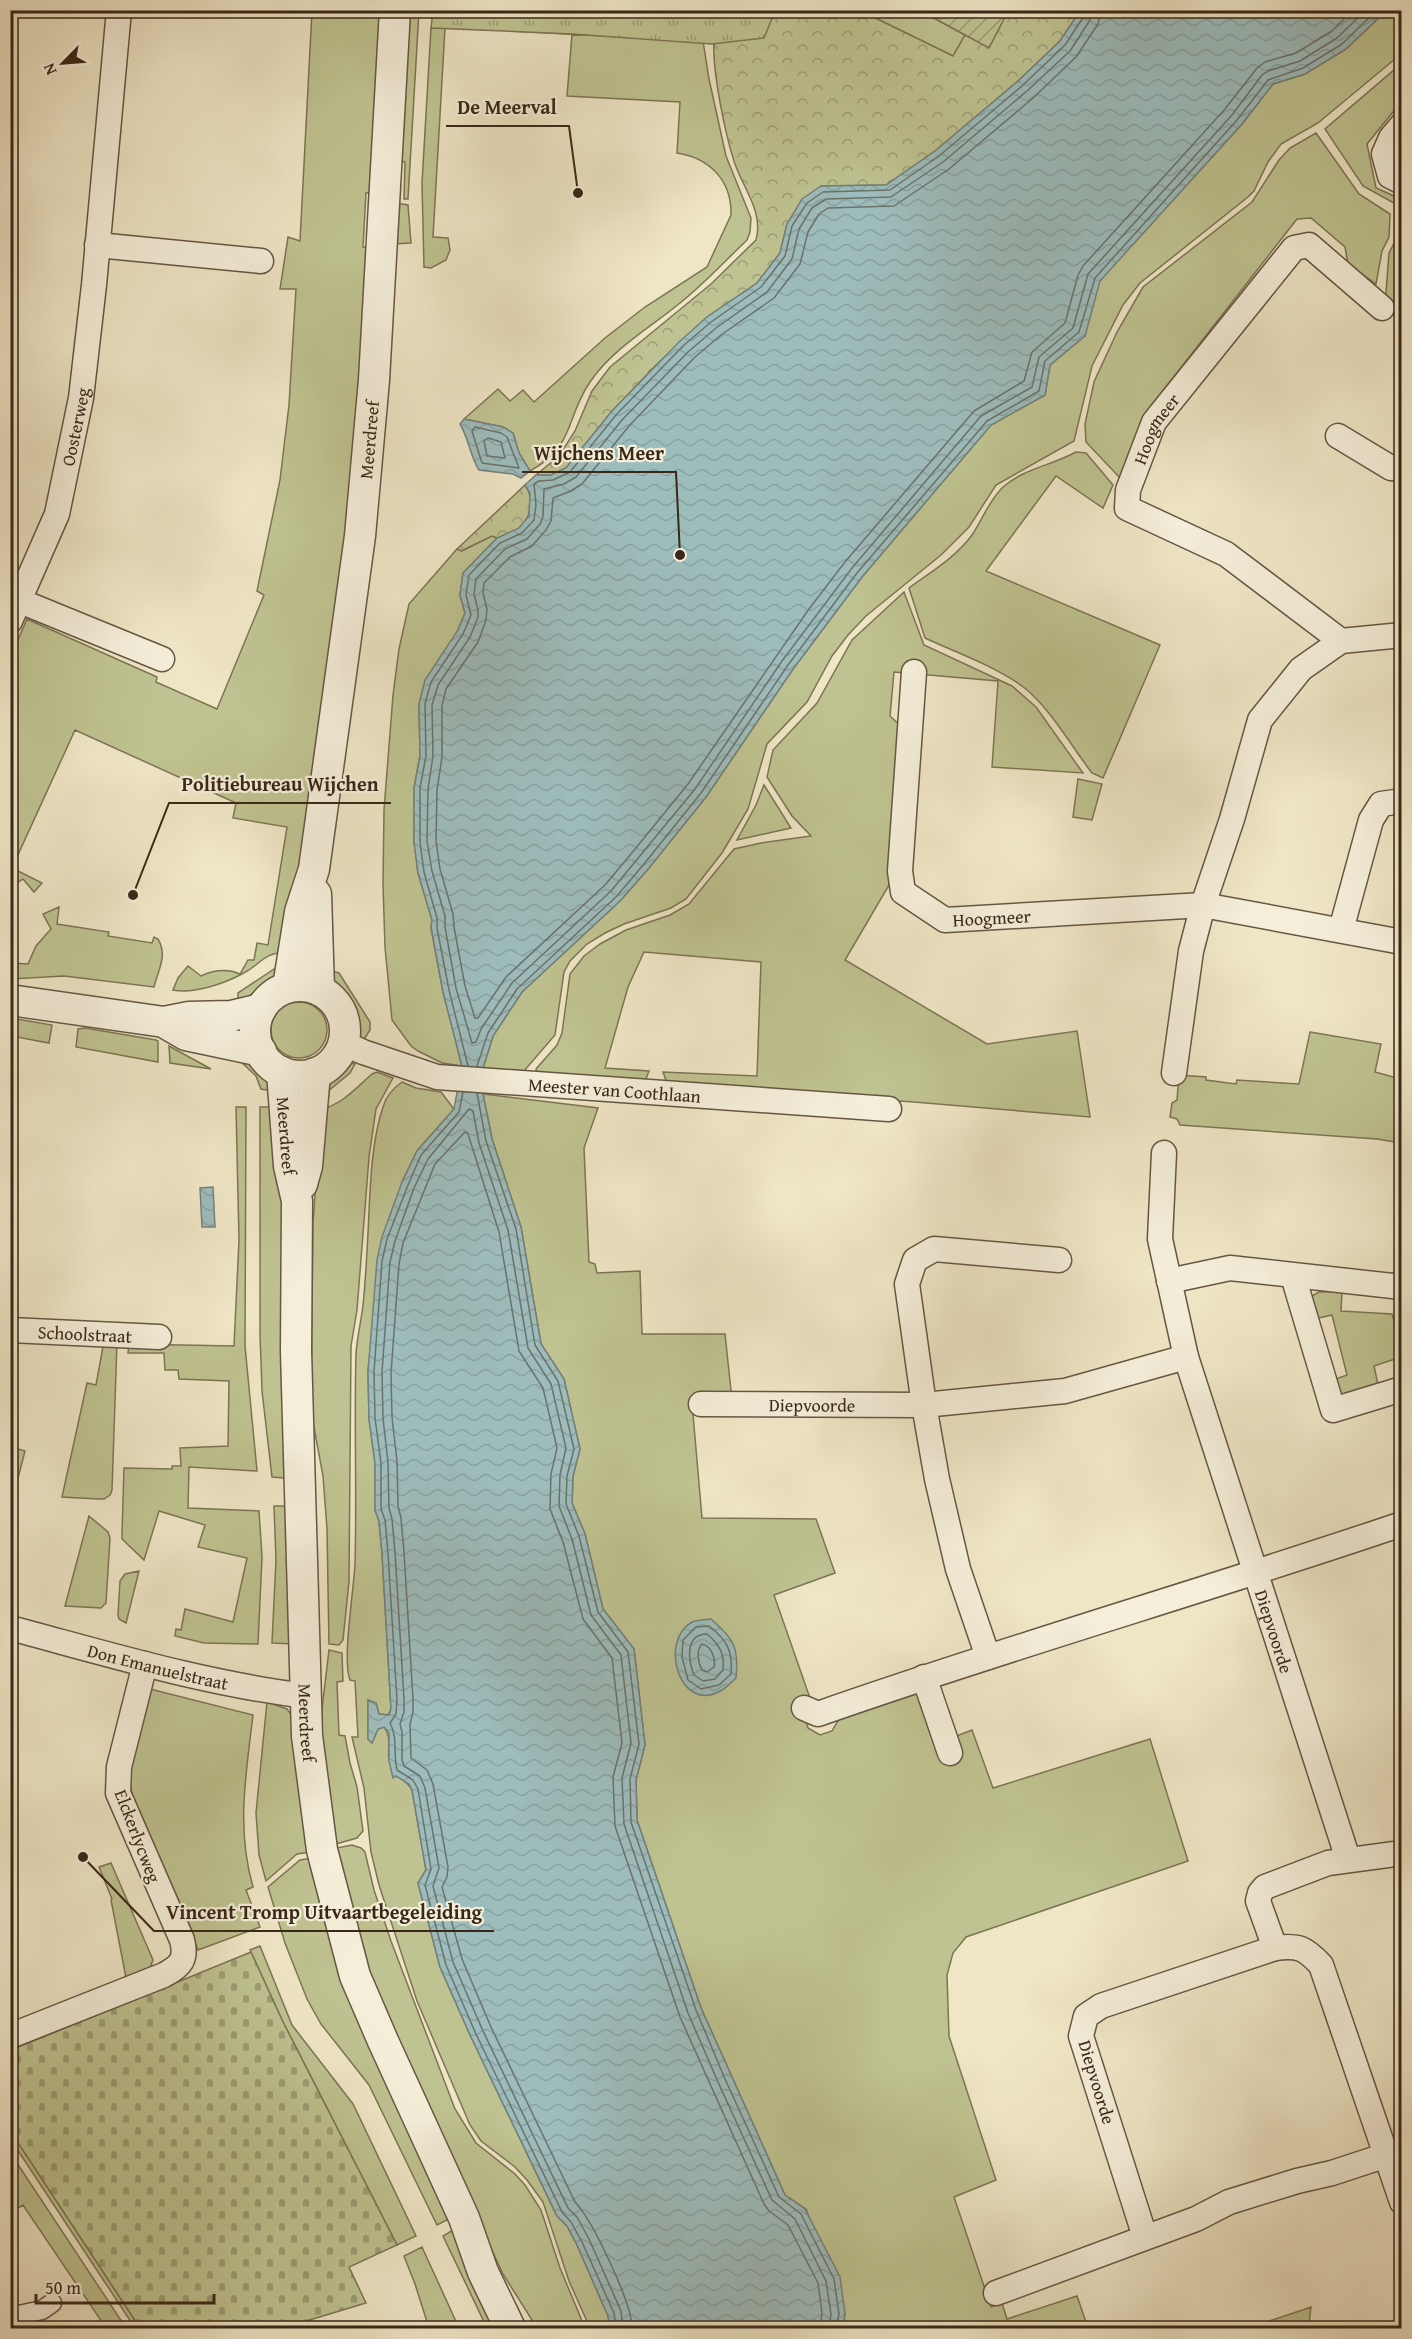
<svg xmlns="http://www.w3.org/2000/svg" width="1412" height="2339" viewBox="0 0 1412 2339" font-family="'Gentium Book Plus',serif">
	<style>
		.grass { fill: #bfc391; stroke: #7c7554; stroke-width: 1.5 }
		.forest { fill: url(#forest-crowns); stroke: #7c7554; stroke-width: 1.5 }
		.cemetery { fill: url(#cemetery-stones); stroke: #7c7554; stroke-width: 1.5 }
		.park { fill: url(#park-tufts); stroke: #7c7554; stroke-width: 1.5 }
		.garden { fill: url(#garden-furrows); stroke: #7c7554; stroke-width: 1.5 }
		.water { fill: url(#water-waves); stroke: #75817b; stroke-width: 1.5 }
		.lines { fill: none; stroke-linecap: round; stroke-linejoin: round }
		.shore { stroke: #6b726a; stroke-width: 1.5 }
		.pedestrian-casing { stroke: #665743; stroke-width: 21 }
		.minor-casing { stroke: #665743; stroke-width: 27 }
		.tertiary-casing { stroke: #665743; stroke-width: 33 }
		.pedestrian { stroke: #f5efda; stroke-width: 18 }
		.minor { stroke: #f5efda; stroke-width: 24 }
		.tertiary { stroke: #f5efda; stroke-width: 30 }
		.labels { text-anchor: middle; dominant-baseline: central; stroke-width: 4.5; stroke-linejoin: round; paint-order: stroke }
		.street-label { font-size: 18px; fill: #392717; stroke: #f5efda }
		.leader { fill: none; stroke: #392717; stroke-width: 2 }
		.callout-dot { fill: #392717; stroke: #f5efda; stroke-width: 2 }
		.callout-label { font-size: 20px; text-anchor: middle; font-weight: bold; fill: #392717; stroke: #f5efda; stroke-width: 4.5; stroke-linejoin: round; paint-order: stroke }
	</style>
	<defs>
		<pattern id="forest-crowns" width="20" height="18" patternUnits="userSpaceOnUse" patternTransform="scale(1.5)"><rect width="20" height="18" fill="#bfc391"/><path d="M2 6a3 3 0 1 1 6 0M12 15a3 3 0 1 1 6 0" fill="none" stroke="#9c9e75"/></pattern>
		<pattern id="cemetery-stones" width="16" height="16" patternUnits="userSpaceOnUse" patternTransform="scale(1.5)"><rect width="16" height="16" fill="#bfc391"/><path d="M2 7V4a2 2 0 0 1 4 0v3zM10 15v-3a2 2 0 0 1 4 0v3z" fill="#9c9e75"/></pattern>
		<pattern id="park-tufts" width="24" height="20" patternUnits="userSpaceOnUse" patternTransform="scale(1.5)"><rect width="24" height="20" fill="#bfc391"/><path d="M3 7l-1-3M5 7V3M7 7l1-3M15 17l-1-3M17 17v-4M19 17l1-3" fill="none" stroke="#9c9e75"/></pattern>
		<pattern id="garden-furrows" width="10" height="10" patternUnits="userSpaceOnUse" patternTransform="scale(1.5)"><rect width="10" height="10" fill="#bfc391"/><path d="M-1 1l2-2M0 10L10 0M9 11l2-2" fill="none" stroke="#9c9e75"/></pattern>
		<pattern id="water-waves" width="16" height="10" patternUnits="userSpaceOnUse" patternTransform="scale(1.5)"><rect width="16" height="10" fill="#9dbdbd"/><path d="M0 5q4-4 8 0t8 0" fill="none" stroke="#88a2a2"/></pattern>
	</defs>
	<rect width="100%" height="100%" fill="#efe6c6"/>
	<filter id="stains"><feTurbulence type="fractalNoise" baseFrequency=".00333" numOctaves="4"/><feColorMatrix values="0 0 0 0 .2 0 0 0 0 .09 0 0 0 0 .02 0 0 0 .5 -.17"/></filter>
	<radialGradient id="worn" r=".72"><stop offset=".6" stop-color="#630" stop-opacity="0"/><stop offset="1" stop-color="#630" stop-opacity=".3"/></radialGradient>
	<path class="grass" d="M312 11H384L374 192 366 193 363 247 370 248 355 472 287 952C262 953 262 964 242 974 223 984 194 994 173 990L178 978 188 966 201 976C214 970 226 968 240 974L248 960H254L257 943 268 945 287 827 233 818 236 803 75 730 12 868 42 883 34 892 23 879 11 887V656L27 619 157 677 156 682 217 709 264 595 257 591 280 480 289 405 296 289H280L288 237 300 241Z
		M407 11H419L408 199H404L405 162 397 160Z
		M861 11H921L965 35 953 56Z
		M1386 11H1401V54L1318 123 1281 144 1268 162 1254 191 1248 197 1140 283 1123 305 1092 366 1074 441 996 485 969 527 941 555 866 616 848 635 832 656 807 702 767 744 748 809 722 853 686 899 671 908 624 924 605 933 587 944 570 961 564 972 555 1035 524 1071 483 1068 493 1036 522 992 621 900 649 868 706 797 793 669 862 577 991 425 1045 395 1050 365 1085 335 1099 281 1242 124 1273 84 1305 74 1346 49Z
		M431 28H445L433 237 448 238 450 250 446 260 431 268 424 267 422 183Z
		M509 31 703 41 709 79 726 156 751 218 750 232 747 240C725 261 704 284 680 303 650 328 612 349 590 382 565 418 576 446 530 471L519 453 513 433 503 427 464 419 498 389 510 401 523 390 534 402 605 338 645 307 707 267 731 215C732 181 710 158 677 153L680 102 567 96 572 34Z
		M1401 64V111L1393 112 1367 144 1376 188 1401 199V207L1363 186 1325 129Z
		M1316 133 1359 194 1390 214 1389 237 1382 251 1376 284 1348 264 1345 247 1311 218 1297 219 1151 406 1142 424 1120 478 1086 442 1085 424 1094 382 1117 332 1143 287 1252 202 1279 160 1290 148Z
		M395 203 408 205 411 243 393 244Z
		M1401 230V320L1385 306 1389 253Z
		M1076 452 1086 453 1113 485 1103 508 1056 476 986 571 1160 645 1103 778 1092 773C1071 746 1049 706 1022 686 993 665 957 653 925 638L909 588C931 572 956 557 972 535 982 520 989 501 1002 488 1022 469 1053 465 1076 452Z
		M492 536 497 538 463 573 460 595 465 613 458 630 419 704 420 756 414 788V842L418 873 432 920 431 928 443 992 462 1066 442 1063 418 1051 411 1046 392 1020 385 947 383 885 384 810 393 695 399 649 409 604 457 549 462 551Z
		M904 592 924 645 1012 686 1036 707 1083 773 992 767 998 681 894 672 890 716 903 728 892 880 845 960 987 1044 1077 1031 1090 1117 914 1102 668 1086 663 1072 757 1076 761 962 644 952 628 987 605 1068 649 1071 644 1084 538 1077 536 1069 557 1045 562 1033 570 974 584 956 600 944 626 930 670 915 689 904 734 849 761 843 811 836 792 816 767 777 773 750 817 703 852 640Z
		M1078 779 1102 784 1092 820 1073 817Z
		M764 785 791 828 737 840 756 805Z
		M59 907 57 924 109 932 108 936 152 943 154 937 158 939C168 956 158 970 154 987L64 976 11 979 12 963 28 964 36 946 51 929 43 914Z
		M277 967 274 983 257 996 238 1005V993Z
		M327 970 339 973 370 1022V1030L363 1041 354 1027 349 1008 333 987Z
		M271 1030a28 28 0 1 1 56 0a28 28 0 1 1-56 0Z
		M11 1018 52 1025 49 1043 11 1036Z
		M85 1028 156 1040 158 1041V1062L76 1047 78 1029Z
		M1310 1032 1381 1044 1375 1072 1401 1079V1143L1377 1139 1180 1125 1177 1119 1170 1117 1172 1103 1177 1100 1179 1075 1206 1077V1080L1236 1084 1237 1080 1299 1084Z
		M169 1046 211 1069 170 1063Z
		M252 1057 268 1075 273 1091 261 1089 256 1076 238 1059Z
		M348 1062 355 1064 350 1073 327 1092 326 1078Z
		M377 1072 393 1078 376 1109 369 1157 357 1310 351 1346 349 1582 343 1640 339 1645 329 1644 327 1529 323 1476 311 1411 313 1223 321 1109C342 1105 357 1087 372 1074Z
		M402 1082 416 1088 441 1092 454 1109 417 1151 402 1182 373 1320 368 1372 369 1419 375 1463V1510L379 1521 382 1553 391 1709 388 1715 379 1714 376 1703 368 1700V1739L372 1743 378 1729 384 1727C392 1737 387 1748 389 1760 392 1777 406 1778 412 1790L426 1870 418 1883 440 1967 471 2037 557 2216 567 2226 577 2245 608 2316 610 2328H590L569 2281 543 2202 527 2180 515 2167 481 2141 470 2125 417 2001 379 1885 371 1852 364 1788 352 1737H358L355 1681 350 1680C342 1659 354 1590 355 1563 357 1494 354 1424 356 1354 357 1338 361 1322 363 1305 365 1287 366 1269 367 1251 370 1207 369 1148 383 1107 386 1096 392 1089 402 1082Z
		M483 1094 598 1108 584 1148 589 1262 595 1264 597 1273 640 1271 642 1334H725L732 1400 692 1403 702 1518 816 1519 835 1573 774 1595 811 1701 802 1705 808 1728 820 1735 832 1731 839 1719 919 1689 954 1737 972 1730 993 1788 1150 1739 1188 1861 966 1937 953 1953 947 1975 949 2036 996 2180 954 2197 991 2307 1002 2303 1007 2319 1077 2296 1088 2328H842L845 2314 806 2209 785 2195 701 2008 637 1820 636 1780 645 1745 634 1649 603 1609 585 1534 572 1503 573 1476 580 1449 564 1379 541 1344 521 1227 492 1139Z
		M236 1107H246L245 1346 257 1471 189 1467 188 1508 259 1511 262 1557 258 1644 204 1643 175 1636 176 1629 181 1630 185 1609 233 1622 247 1558 198 1547 205 1525 159 1511 144 1560 122 1539V1533L124 1468 172 1469V1466H181L180 1448 228 1446 229 1381 179 1379 178 1370H165L164 1353H128L129 1344 234 1346 239 1240Z
		M260 1107H276L283 1181 286 1477 284 1478 272 1477 262 1391 260 1335Z
		M1342 1291 1341 1311 1392 1314 1401 1344V1357L1374 1366 1379 1389 1343 1398 1330 1381 1347 1375 1332 1315 1314 1319 1310 1297 1319 1292Z
		M104 1341 117 1342 112 1490 110 1495 104 1499H98L62 1497 87 1383 96 1385Z
		M11 1447 25 1451 16 1486 11 1485Z
		M274 1506H289L294 1644 272 1643 276 1560Z
		M89 1516 108 1532 110 1538 106 1603 101 1608 65 1606Z
		M139 1571 126 1623 119 1619 118 1615 120 1581 125 1574Z
		M329 1650 342 1653 343 1681 337 1682 339 1735 345 1736 350 1763 357 1787 363 1831 357 1838 336 1844 322 1740V1709Z
		M150 1689 253 1715C246 1774 236 1829 253 1887L246 1890 260 1927 198 1950 136 1809 130 1785 129 1773Z
		M267 1702 287 1709 292 1716 310 1852 297 1854 266 1881 259 1855 256 1813Z
		M352 1845 361 1848 365 1852 374 1890 391 1941 455 2109 476 2143 515 2174 525 2185 541 2210 560 2268 585 2328H537L503 2274 437 2134 371 1984 336 1848Z
		M312 1858 449 2219 437 2225 369 2085 321 2024 307 1999 285 1943 268 1887 300 1860Z
		M111 1863 153 1960 150 1968 127 1983 111 1900 112 1899 99 1867Z
		M260 1946 292 2025 353 2104 416 2236 397 2245 283 2022 250 1950Z
		M11 2132 140 2328H135L11 2140Z
		M10 2154H11L126 2328H106L23 2205 11 2212Z
		M453 2230 503 2328H487L443 2236Z
		M422 2247 459 2328H429L415 2284 404 2256Z
		M1311 2307 1309 2324 1306 2328H1248Z"/>
	<path class="forest" d="M725 11H861L953 56 965 35 989 47 1008 11H1080L1060 41 1018 81 935 151 886 185 821 186 787 224 780 253 757 283 707 317 655 366 612 411 566 468 551 475H536L559 456 575 431 592 391 610 367 711 284 756 240C764 211 742 187 734 161 725 133 712 70 714 41 715 31 721 20 725 11Z
		M525 485C534 498 532 517 519 528 513 532 504 535 497 538L492 536 461 551 457 549Z"/>
	<path class="cemetery" d="M251 1952 283 2022 397 2245 349 2267 366 2303 283 2328H140L11 2132V2050Z"/>
	<path class="park" d="M433 11V10L775 11 764 38 712 44 572 34 431 28Z"/>
	<path class="garden" d="M921 11 1008 10V11L989 48Z"/>
	<path class="water" d="M1080 11H1386L1346 49 1305 74 1273 84 1242 124 1100 281 1085 336 1050 365 1045 395 991 425 862 577 793 669 706 797 649 868 621 900 522 992 493 1036 483 1068V1094L492 1139 521 1227 541 1344 564 1379 580 1449 573 1476 572 1503 585 1534 603 1609 634 1649 645 1745 636 1780 637 1820 701 2008 785 2195 805 2209 840 2277 845 2314 842 2328H610L608 2316 577 2245 567 2226 557 2216 471 2037 440 1967 418 1883 426 1870 412 1790 409 1784 396 1776 393 1778 389 1761V1733L384 1727 378 1729 372 1743 368 1739V1700L376 1703 379 1714 389 1715 391 1709 382 1553 379 1521 375 1510V1463L369 1419 368 1372 377 1260 382 1237 402 1182 417 1151 454 1109 462 1066 443 992 431 927 432 920 418 873 414 842V788L420 756 419 704 425 680 458 630 465 613 460 595 463 573 497 538 519 528 529 516 530 493 525 485 536 475H551L566 468 612 411 679 342 707 317 757 283 780 253 787 224 802 199 821 186 886 185 935 151 1018 81 1060 41Z
		M464 419 503 427 513 433 519 453 530 471 521 478 513 474 479 470C470 456 469 439 460 424Z
		M213 1187 215 1227H202L200 1188Z
		M711 1619C734 1639 739 1647 736 1678 732 1682 727 1687 722 1690 680 1716 658 1641 692 1622 697 1620 705 1620 711 1619Z"/>
	<g class="lines">
		<path class="shore" d="M1092 10 1090 20 1070 51 1027 91 943 162 891 197 826 199 812 208 799 229 792 259 767 292 716 328 688 352 622 420 576 477 564 484 544 489 543 517 540 524 527 539 505 549 476 579 474 594 478 610V617L470 637 438 685 432 705 433 756 428 789 427 841 432 871 445 916V927L456 988 472 1043 476 1042 481 1029 512 983 611 891 695 789 782 661 852 568 981 416 1032 387 1039 357 1073 328 1088 274 1232 115 1262 75 1268 71 1300 61 1337 38 1366 10
			M1101 10 1098 24 1076 57 1033 98 949 169 894 206 828 208 819 214 808 232 800 264 774 298 721 335 694 358 629 426 582 484 571 491 553 498 551 521 546 530 532 546 510 557 484 583 483 593 487 609 486 620 478 642 446 689 442 706V757L437 790 436 841 440 869 453 914 454 927 465 986 475 1018H478L506 977 605 885 631 854 688 784 809 609 845 562 974 411 1024 381 1032 352 1065 323 1078 275 1083 266 1225 109 1257 68 1265 62 1296 53 1332 31 1353 10
			M475 427 501 433 507 437 519 468 482 463 472 431Z
			M488 438 501 442 505 458 487 456 484 441Z
			M468 1066 449 990 437 928V918L424 872 420 842V788L426 756 425 704 431 682 463 634 471 615 466 595 469 575 500 543 522 533 534 520 536 505 534 484 539 481 553 480 570 472 616 415 683 346 711 322 761 287 785 256 792 226 807 203 823 192 890 190 939 156 1022 86 1065 45 1084 16 1085 10
			M477 1066 488 1033 517 989 617 896 644 864 701 793 788 665 857 573 987 421 1039 391 1045 361 1079 332 1095 278 1237 120 1268 80 1303 68 1342 44 1377 10
			M463 1092 459 1112 421 1155 408 1185 387 1239 382 1261 374 1372 375 1418 381 1463V1509L385 1520 388 1553 397 1700 396 1714 390 1723C398 1737 393 1754 397 1770L413 1780 418 1789 431 1869 425 1885 446 1965 476 2034 562 2212 571 2222 582 2242 614 2313 616 2328
			M477 1093 486 1141 516 1229 535 1345 558 1381 574 1449 567 1476 566 1504 579 1536 598 1612 628 1652 639 1744 630 1779 631 1822 696 2010 725 2079 779 2197 801 2214 834 2279 839 2314 836 2328
			M709 1626C727 1640 733 1651 731 1674L719 1685 701 1689 688 1680 682 1657 683 1640 696 1627Z
			M707 1634C719 1644 725 1654 723 1670L715 1679 703 1681 694 1675C688 1660 685 1634 707 1634Z
			M702 1644C711 1646 716 1658 714 1667L707 1672 702 1670C698 1663 696 1650 702 1644Z
			M623 2328 621 2311 589 2239 577 2217 568 2208 483 2031 453 1962 433 1886 439 1868 425 1788 420 1776 404 1766 402 1760V1732L400 1724 404 1712V1699L395 1552 392 1519 389 1508 388 1462 383 1418 382 1372 390 1262 395 1241 414 1188 428 1159 469 1109 473 1111 479 1143 508 1230 528 1348 551 1384 566 1448 560 1475 559 1506 572 1539 591 1615 621 1655 631 1743 622 1778 624 1824 688 2013 718 2082 772 2200 795 2219 826 2281 831 2314 829 2328
			M632 2328C632 2303 593 2221 575 2202L491 2027 462 1959 442 1887 447 1877 448 1867 433 1784 427 1770 411 1758 410 1724 413 1712V1699L404 1552 401 1518 398 1506 397 1461 392 1417 391 1373 399 1264 403 1243 435 1164 465 1132 468 1134 499 1232 519 1351 543 1388 557 1448 551 1474 550 1509 563 1542 583 1619 612 1658 622 1743 613 1777 615 1826 680 2017 764 2204 769 2211 788 2225 818 2283 822 2313 820 2328"/>
		<defs>
			<path id="pedestrian" d="M10 2317 42 2310 52 2303"/>
			<g id="minor">
				<path d="M1402 125 1391 138 1384 154 1390 176 1402 182"/>
				<path d="M97 245 261 261"/>
				<path d="M1338 436 1391 468 1402 469"/>
				<path d="M20 601 162 659"/>
				<path id="s1" d="M10 621 57 514 81 398 94 285 119 10"/>
				<path id="s2" d="M1341 641 1226 554 1127 508 1128 490 1154 422 1294 248 1309 245 1382 308"/>
				<path id="s3" d="M914 672 900 871 903 892 945 920 1203 905 1402 942"/>
				<path d="M1341 930 1371 820 1381 804 1402 801"/>
				<path id="s4" d="M343 1043 363 1052 437 1077 889 1109"/>
				<path d="M1174 1073 1191 951 1203 905 1232 819 1260 720 1301 669 1341 641 1402 635"/>
				<path id="s5" d="M1164 1153 1160 1239 1186 1357 1348 1859"/>
				<path d="M1293 1276 1333 1410 1402 1389"/>
				<path d="M1169 1281 1230 1268 1402 1287"/>
				<path id="s6" d="M10 1330 159 1337"/>
				<path id="s7" d="M701 1404 924 1405 1065 1391 1186 1357"/>
				<path id="s8" d="M10 1628C108 1654 206 1684 307 1696"/>
				<path d="M988 1657 958 1569 937 1479 924 1405 907 1284 915 1260 934 1249 1059 1260"/>
				<path d="M924 1677 950 1753"/>
				<path d="M804 1708 818 1714C1011 1646 1208 1590 1402 1524"/>
				<path d="M1402 1853 1328 1863 1265 1887 1260 1893 1258 1901 1275 1948C1299 1945 1305 1948 1321 1965L1402 2202"/>
				<path d="M10 2036 164 1975C181 1966 187 1959 182 1940L118 1793 119 1767 145 1664"/>
				<path d="M1145 2237 1081 2036 1086 2016 1101 2006 1275 1948"/>
				<path d="M996 2293 1196 2219 1229 2202 1297 2181 1332 2173 1402 2150"/>
			</g>
			<g id="tertiary">
				<path d="M316 894 319 990"/>
				<circle cx="300" cy="1031" r="45"/>
				<path id="s9" d="M288 987 300 912 314 869 360 536 374 380 395 10"/>
				<path d="M10 1000 164 1022 189 1017 231 1016 261 1009"/>
				<path d="M167 1024 186 1035 261 1051"/>
				<path id="s10" d="M282 1072 289 1166 297 1201 296 1351 307 1736 322 1850 355 1976 383 2041 464 2218 483 2272 510 2328"/>
				<path d="M302 1184 307 1166 315 1073"/>
			</g>
		</defs>
		<use href="#pedestrian" class="pedestrian-casing"/>
		<use href="#minor" class="minor-casing"/>
		<use href="#tertiary" class="tertiary-casing"/>
		<use href="#pedestrian" class="pedestrian"/>
		<use href="#minor" class="minor"/>
		<use href="#tertiary" class="tertiary"/>
	</g>
	<g class="labels">
		<g class="street-label">
			<text stroke="none"><textPath href="#s1" startOffset="206">Oosterweg</textPath></text>
			<text stroke="none"><textPath href="#s2" startOffset="339">Hoogmeer</textPath></text>
			<text stroke="none"><textPath href="#s9" startOffset="554">Meerdreef</textPath></text>
			<text stroke="none"><textPath href="#s3" startOffset="318">Hoogmeer</textPath></text>
			<text stroke="none"><textPath href="#s4" startOffset="278">Meester van Coothlaan</textPath></text>
			<text stroke="none"><textPath href="#s10" startOffset="64">Meerdreef</textPath></text>
			<text stroke="none"><textPath href="#s6" startOffset="75">Schoolstraat</textPath></text>
			<text stroke="none"><textPath href="#s7" startOffset="111">Diepvoorde</textPath></text>
			<text stroke="none"><textPath href="#s5" startOffset="495">Diepvoorde</textPath></text>
			<text stroke="none"><textPath href="#s8" startOffset="153">Don Emanuelstraat</textPath></text>
			<text stroke="none"><textPath href="#s10" startOffset="652">Meerdreef</textPath></text>
			<text transform="translate(138 1836) rotate(69)">Elckerlycweg</text>
			<text transform="translate(1097 2082) rotate(73)">Diepvoorde</text>
		</g>
	</g>
	<path class="leader" d="M578 193L569 126H446M680 555L676 472H522M133 895L169 803H391M83 1857L154 1931H494"/>
	<g class="callout-dot">
		<circle cx="578" cy="193" r="6"/>
		<circle cx="680" cy="555" r="6"/>
		<circle cx="133" cy="895" r="6"/>
		<circle cx="83" cy="1857" r="6"/>
	</g>
	<g class="callout-label">
		<text x="507" y="114">De Meerval</text>
		<text x="599" y="460">Wijchens Meer</text>
		<text x="280" y="791">Politiebureau Wijchen</text>
		<text x="324" y="1919">Vincent Tromp Uitvaartbegeleiding</text>
	</g>
	<rect width="1412" height="2339" fill="none" stroke="#efe6c6" stroke-width="36"/>
	<rect x="12" y="12" width="1388" height="2315" fill="none" stroke="#392717" stroke-width="3"/>
	<rect x="18" y="18" width="1376" height="2303" fill="none" stroke="#392717" stroke-width="1.5"/>
	<g transform="translate(63 63) rotate(245)" stroke="#f5efda" stroke-width="4.5" paint-order="stroke">
	<path d="M0-4.5L10 22L0 15L-10 22Z" fill="#392717"/>
	<text y="-9" font-size="16" font-weight="bold" text-anchor="middle" fill="#392717">N</text>
	</g>
	<path d="M36 2294v9h178v-9" fill="none" stroke="#392717" stroke-width="3"/>
	<text x="45" y="2294" font-size="18" fill="#392717" stroke="#f5efda" stroke-width="4.5" paint-order="stroke">50 m</text>
	<rect width="100%" height="100%" filter="url(#stains)"/>
	<rect width="100%" height="100%" fill="url(#worn)"/>
</svg>
